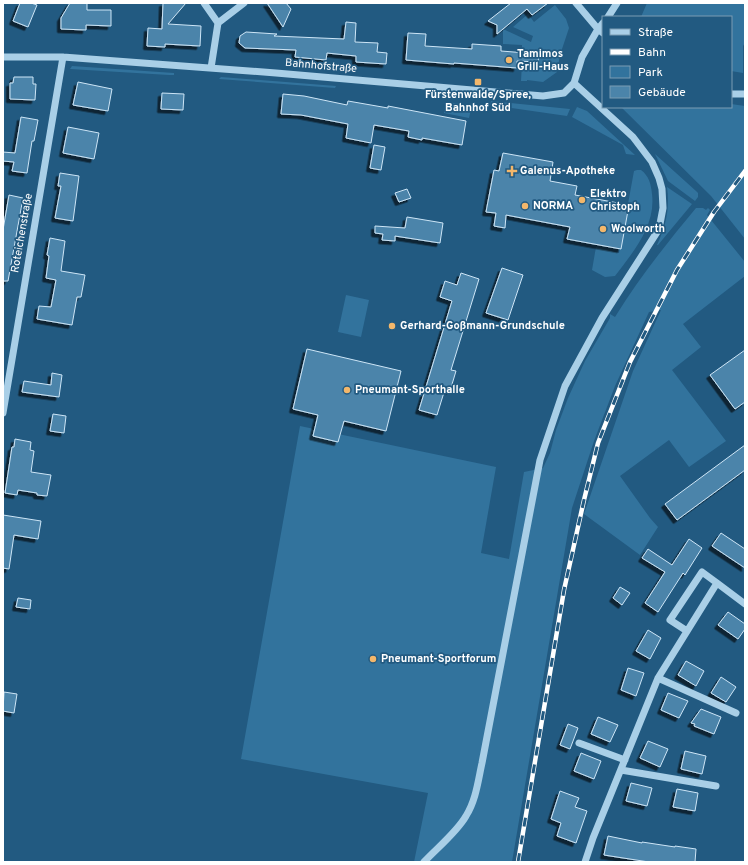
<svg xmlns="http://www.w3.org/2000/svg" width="748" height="865" viewBox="0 0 748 865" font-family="Overpass,sans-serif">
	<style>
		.green { fill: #32739d }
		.building { fill: #4b84aa; stroke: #cde5f6; filter: url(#shadow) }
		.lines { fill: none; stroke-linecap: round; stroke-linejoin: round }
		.minor { stroke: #a9cfe7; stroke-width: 7 }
		.rail-casing { stroke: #fff; stroke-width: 4.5 }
		.rail { stroke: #225a81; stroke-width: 3; stroke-dasharray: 9; stroke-linecap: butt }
		.poi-dot { fill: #f3b76b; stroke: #225a81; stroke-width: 1.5 }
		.labels { text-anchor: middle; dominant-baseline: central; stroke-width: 3.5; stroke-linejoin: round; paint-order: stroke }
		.poi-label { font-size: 11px; font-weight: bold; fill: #fff; stroke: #225a81; text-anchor: start }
		.street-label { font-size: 11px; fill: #fff; stroke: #225a81 }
	</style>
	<defs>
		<filter id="shadow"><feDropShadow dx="-3.5" dy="3.5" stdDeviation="0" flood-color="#0009"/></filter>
	</defs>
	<rect width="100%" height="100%" fill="#225a81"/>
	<path class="green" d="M647 3H745V43L743 46V73L731 71V17H641Z
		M555 5 566 19 569 28 560 55 557 72 543 82 527 80V81H521L522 63H535V51L522 50V45L503 44V29L531 42 533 36 513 27 528 14 534 22Z
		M72 66 174 73V75H169L70 69Z
		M221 77 336 86 335 88 219 79Z
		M491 101 570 109 567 116 490 105Z
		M445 102 472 105 469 118 444 113Z
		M731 104 745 106V239L711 196 621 107H731Z
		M577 107 587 111 635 155 626 154 623 145 572 117Z
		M655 154 696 191 698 193V197L695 201 668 181Z
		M637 170H641C649 176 651 184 652 194 656 226 633 252 615 276L605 277 592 270 596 247 619 253 634 171Z
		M667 187 692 204 658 245H657C666 226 670 208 667 187Z
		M696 208H703L706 210 708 208 710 210 707 215 745 262V276L683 324 701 347 672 370 726 441 689 467 669 440 620 476 650 518 658 527 640 555 584 514 633 371 661 310 649 312 615 386 594 441 572 508 512 862H414L428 793 241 759 300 426 496 467 481 553 509 559 524 472 543 468 550 453 556 430 568 398 585 361 610 318V314L615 317C639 278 667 243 696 208Z
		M346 295 369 300 361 337 338 332Z"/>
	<path class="building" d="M20 3H31L37 5 28 27 13 21Z
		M70 3H87V10H111V26L86 25V30L61 29V18Z
		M163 3H186L168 24 201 26 200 46 165 44V47L147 46 148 28 162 29Z
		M267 3H286L291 9 283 27Z
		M511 3H548L532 15 527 9 497 34V25L488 21Z
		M346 22 356 23 355 42 378 43 377 52 387 53 386 64 356 62V56L327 53 326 60 295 57 296 50 245 48 239 43 240 36 246 32 277 34 274 36 344 39Z
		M408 33 426 34 425 46 472 49V44L501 46V51L539 54 538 62 517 61V68L454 63V64L406 60Z
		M14 77H33V84H36L35 100 10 99V83H13Z
		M78 82 112 89 108 111 73 105Z
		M162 93 184 94 183 110 161 109Z
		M283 94 304 96 347 105 348 101 388 108V106L466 121 462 145 422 138V140L408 137 409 131 374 125 371 143 346 138 348 124 301 115 281 114Z
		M21 117 38 120 34 141H32L27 173 12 171 14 162 3 161V152L15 153Z
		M68 127 99 133 94 159 63 153Z
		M374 145 385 147 381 170 370 168Z
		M503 153 553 162 550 181 577 186 575 195 629 205 621 249 567 239 570 227 506 215 505 228 494 226 496 213 486 212 494 170 499 171Z
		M60 173 79 176 73 221 55 218 61 186H58Z
		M407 189 411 198 399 202 395 193Z
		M9 195 23 198 8 281H3V230Z
		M407 217 443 223 440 243 395 236V241L382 240 383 234 375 233V226L405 228Z
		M50 238 65 241 61 271 85 275 81 297H77L72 325 37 319 39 306 51 307 56 280 46 278 49 256 47 255Z
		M502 268 523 275 508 320 486 313Z
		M461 273 479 279 451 370 456 371 450 391 445 389 437 415 419 410 452 301 440 297 445 281 457 285Z
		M307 349 401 371 386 431 344 421 338 442 313 436 318 415 293 409Z
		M745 350V402L735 409 710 375Z
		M52 373 62 375 59 397 22 392 24 381 51 385Z
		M53 414 66 416 64 433 50 431Z
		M15 439 31 442 30 450 34 451 31 472 51 475 47 496 37 495V493L18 490 17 495 5 493 12 447H14Z
		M745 445V470L677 520 665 504Z
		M3 515 41 521 38 539 14 535 9 569 3 568Z
		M721 533 745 549V568L712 546Z
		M689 539 702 548 685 575 683 573 658 612 645 603 665 572 642 558 648 549 672 565Z
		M620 587 630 593 622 605 613 598Z
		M18 598 31 600 30 609 16 607Z
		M728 612 745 624V629L738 639 718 625Z
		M648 630 661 638 650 659 636 651Z
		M686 661 704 671 696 686 678 675Z
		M628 668 644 673 636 696 621 690Z
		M721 677 736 687 726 702 711 693Z
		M4 692 17 694 14 713 3 711Z
		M668 693 688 701 679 718 661 710Z
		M701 709 721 717 714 734 694 726 695 724 691 723Z
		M598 717 618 725 610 742 591 734Z
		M568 724 578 728 570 749 560 745Z
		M648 741 668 749 660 767 640 758Z
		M685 751 706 756 702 774 681 769Z
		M581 753 601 761 594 779 574 771Z
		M631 783 652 788 647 806 626 801Z
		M677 789 698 793 695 811 673 807Z
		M560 791 579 798 575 807 587 811 576 843 557 836 561 823 551 819Z
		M608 836 642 843V842L675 847V846L696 849 695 862H649L604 855Z"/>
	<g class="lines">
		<path class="minor" d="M204 3 218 23
			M576 3 598 29 603 33
			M608 17 617 3
			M3 57H63L276 73 543 96 564 93 574 83 582 57 598 29 603 23
			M211 68 218 23 244 3
			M731 94H745
			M3 413 63 57
			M687 631 670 620 702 572 717 583
			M658 678 736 713
			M579 743 625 760
			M621 770 716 786
			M424 862C437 848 457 832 466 816 476 800 478 781 482 763L540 460 565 386 602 318 659 229 663 208 662 189 659 178 652 162 633 137 574 83
			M585 862 593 838 658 678 717 583 745 604"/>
		<defs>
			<path id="rail" d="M518 862 564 590 584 500 598 443 630 362 677 270 714 212 745 171"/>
		</defs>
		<use href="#rail" class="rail-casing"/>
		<use href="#rail" class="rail"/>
	</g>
	<g class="poi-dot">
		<circle cx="509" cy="60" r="4"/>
		<rect x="474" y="78" width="8" height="8" rx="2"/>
		<path d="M510 165h4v4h4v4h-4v4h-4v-4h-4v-4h4z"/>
		<circle cx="582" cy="200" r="4"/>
		<circle cx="525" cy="206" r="4"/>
		<circle cx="603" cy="229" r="4"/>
		<circle cx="392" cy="326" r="4"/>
		<circle cx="347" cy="390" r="4"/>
		<circle cx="373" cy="659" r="4"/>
	</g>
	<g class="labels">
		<g class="poi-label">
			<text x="517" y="54">Tamimos<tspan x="517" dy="13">Grill-Haus</tspan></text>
			<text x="478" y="95" text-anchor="middle">Fürstenwalde/Spree,<tspan x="478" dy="13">Bahnhof Süd</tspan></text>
			<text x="520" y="171">Galenus-Apotheke</text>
			<text x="590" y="194">Elektro<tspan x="590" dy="13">Christoph</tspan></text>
			<text x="533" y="206">NORMA</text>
			<text x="611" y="229">Woolworth</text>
			<text x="400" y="326">Gerhard-Goßmann-Grundschule</text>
			<text x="355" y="390">Pneumant-Sporthalle</text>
			<text x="381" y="659">Pneumant-Sportforum</text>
		</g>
		<g class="street-label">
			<text transform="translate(321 66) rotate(5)">Bahnhofstraße</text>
			<text transform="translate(22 233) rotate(-80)">Roteichenstraße</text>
		</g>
	</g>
	<rect width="748" height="865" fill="none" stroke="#ffffff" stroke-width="8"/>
	<rect x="602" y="16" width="130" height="92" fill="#225a81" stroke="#7a9cb3"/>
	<rect x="610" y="29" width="20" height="6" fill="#a9cfe7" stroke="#7a9cb3"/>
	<text x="638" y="36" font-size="12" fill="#ffffff">Straße</text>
	<rect x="610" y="49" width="20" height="6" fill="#ffffff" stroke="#7a9cb3"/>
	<text x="638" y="56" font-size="12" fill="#ffffff">Bahn</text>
	<rect x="610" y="66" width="20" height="12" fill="#32739d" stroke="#7a9cb3"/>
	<text x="638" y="76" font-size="12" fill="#ffffff">Park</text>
	<rect x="610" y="86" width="20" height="12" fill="#4b84aa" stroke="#7a9cb3"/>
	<text x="638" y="96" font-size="12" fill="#ffffff">Gebäude</text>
</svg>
